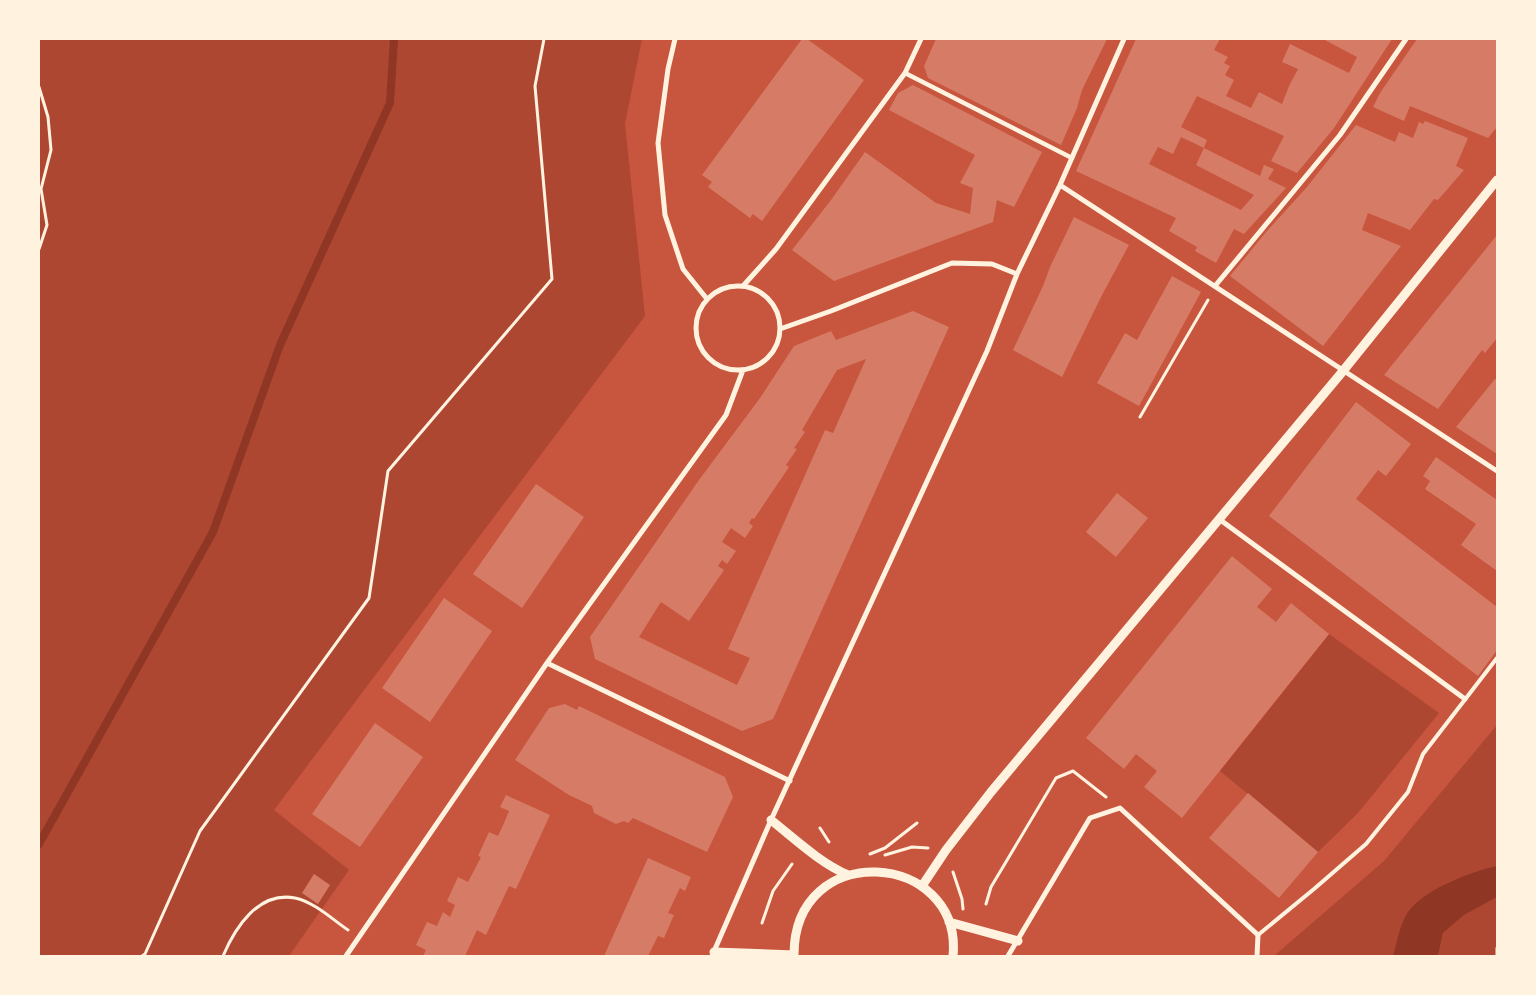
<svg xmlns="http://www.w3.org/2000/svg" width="1536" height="995" viewBox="0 0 1536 995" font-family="'Work Sans',sans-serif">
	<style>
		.green { fill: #ae4732 }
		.water { fill: #8f3625 }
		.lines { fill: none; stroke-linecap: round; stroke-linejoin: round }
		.stream { stroke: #8f3625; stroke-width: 8 }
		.building { fill: #d67c66; fill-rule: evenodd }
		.path { stroke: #fff3e0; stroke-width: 3 }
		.service { stroke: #fff3e0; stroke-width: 4 }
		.pedestrian { stroke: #fff3e0; stroke-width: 4.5 }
		.minor { stroke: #fff3e0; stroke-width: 5 }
		.tertiary { stroke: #fff3e0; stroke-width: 9 }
	</style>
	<rect width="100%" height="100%" fill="#c8553d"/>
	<path class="green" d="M39 39H642L625 124 645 316 274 810 349 870 289 956H39Z
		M1329 634 1439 713 1358 813 1318 852 1220 771Z
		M1497 725V866L1488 868 1400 934 1393 956H1274L1384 861Z
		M1497 897V956H1438L1443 933 1464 915Z"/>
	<path class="water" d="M1497 866V897L1464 915 1443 933 1438 956H1393C1397 942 1400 924 1408 912 1423 890 1472 871 1497 866Z"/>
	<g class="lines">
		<path class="stream" d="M39 844 213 532 280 345 390 103 394 39"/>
	</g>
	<path class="building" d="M802 39H807L864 80 762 221 753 214 750 218 708 187 712 182 702 175Z
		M936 39H1107L1082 90 1077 108 1061 145 928 78 924 66Z
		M1136 39H1220L1214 50 1228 57 1224 63 1230 66 1225 75 1234 80 1226 96 1251 108 1259 92 1282 104 1289 86 1298 69 1282 62 1290 44 1349 73 1357 57 1323 39H1392L1334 128 1297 173 1271 161 1284 136 1197 96 1181 127 1207 140 1204 148 1181 137 1173 154 1158 147 1149 164 1241 210 1254 195 1196 165 1204 148 1260 176 1264 165 1274 169 1268 179 1286 188 1244 234 1234 229 1216 263 1195 251 1197 247 1169 231 1176 218 1076 171Z
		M1417 39H1497V127L1488 138 1410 106 1404 121 1373 107 1380 93Z
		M913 85 1042 152 1014 207 997 200 993 222 834 281 792 250 831 200 865 152 936 203 970 214 973 188 960 183 975 155 889 110 898 93Z
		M1425 121 1468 138 1456 166 1464 170 1438 200 1434 199 1410 230 1368 213 1362 230 1401 246 1323 346 1230 276 1267 231 1307 187 1356 125 1395 142 1399 132 1413 138 1419 122 1423 124Z
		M1074 217 1129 245 1102 295 1062 377 1013 350 1043 286 1050 267Z
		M1497 235V338L1485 353 1482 350 1438 409 1384 375Z
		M1172 276 1201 292 1139 406 1097 383 1125 333 1137 340Z
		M913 311 949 327 773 719 742 731 595 659 590 637 699 480 760 398 794 346 831 331 836 340ZM866 359 833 433 825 430 728 649 750 658 737 685 639 637 661 602 689 621 724 570 718 566 722 560 727 564 736 551 722 542 731 528 745 538 753 526 749 523 752 518 754 519 789 467 786 465 797 449 794 448 805 432 802 430 837 370Z
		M1495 379 1497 380V454L1456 427Z
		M1356 402 1411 444 1386 476 1378 470 1356 499 1497 607V650L1478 676 1269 516Z
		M1436 457 1497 500V571L1461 545 1476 524 1425 489 1430 481 1423 476Z
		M536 484 584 517 522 608 473 574Z
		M1117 493 1148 518 1116 557 1086 532Z
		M1232 556 1272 589 1257 607 1276 622 1291 603 1329 634 1182 818 1144 787 1157 771 1136 754 1124 769 1086 738Z
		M444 598 492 631 430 722 382 688Z
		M565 704 577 710 579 706 725 777 733 797 707 852 633 818 628 823 624 821 616 824 594 813 592 806 569 795 515 760 549 708Z
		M375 723 423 757 360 847 312 814Z
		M1248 793 1318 852 1279 898 1209 838Z
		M506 795 550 815 516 889 509 886 486 935 477 930 465 956H423L426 950 416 945 427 922 437 926 443 912 450 917 455 905 447 901 458 877 468 882 481 857 478 856 489 832 498 836 504 823 509 811 500 807Z
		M648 858 691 877 685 891 680 888 668 913 674 915 664 938 658 936 648 956H604Z
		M314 874 330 885 318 904 302 893Z"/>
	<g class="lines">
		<path class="path" d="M39 87 48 117 51 150 41 189 47 225 39 249
			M1140 417 1208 300
			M820 828 829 842
			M870 854 885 848 917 823
			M885 855 912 847 928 848
			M953 872 962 899 963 909
			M986 904 991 887 1056 778 1073 771 1106 797
			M762 923 773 891 792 864
			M142 956 145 954 200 831 369 598 388 471 552 279 535 86 544 39
			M223 956C235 928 258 891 295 898 314 902 332 919 348 930
			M1497 956V948"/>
		<path class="service" d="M1258 935 1314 889 1366 844 1408 792 1423 754 1497 658"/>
		<path class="pedestrian" d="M905 73 1072 158"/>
		<path class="minor" d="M675 39 668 69 658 143 665 215 683 269 707 299
			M1060 185 1497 471
			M743 286 776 249 905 73 921 39
			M1215 286 1340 135 1406 39
			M696 328a42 42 0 1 1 84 0a42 42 0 1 1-84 0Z
			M780 329 831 311 952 263 992 264 1017 274
			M1219 519 1465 699
			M547 663 790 781
			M346 956 547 663 726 415 743 370
			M712 956 771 820 987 351 1017 274 1060 185 1124 39
			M1008 956 1090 818 1120 808 1258 935 1257 956"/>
		<path class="tertiary" d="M771 820C795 839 820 863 848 875
			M922 886 946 850 991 792 1343 371 1497 180
			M949 922 1018 941
			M714 952 794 955
			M794 956C793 837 963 851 953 956"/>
	</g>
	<rect width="1536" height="995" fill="none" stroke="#fff3e0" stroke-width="80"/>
</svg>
